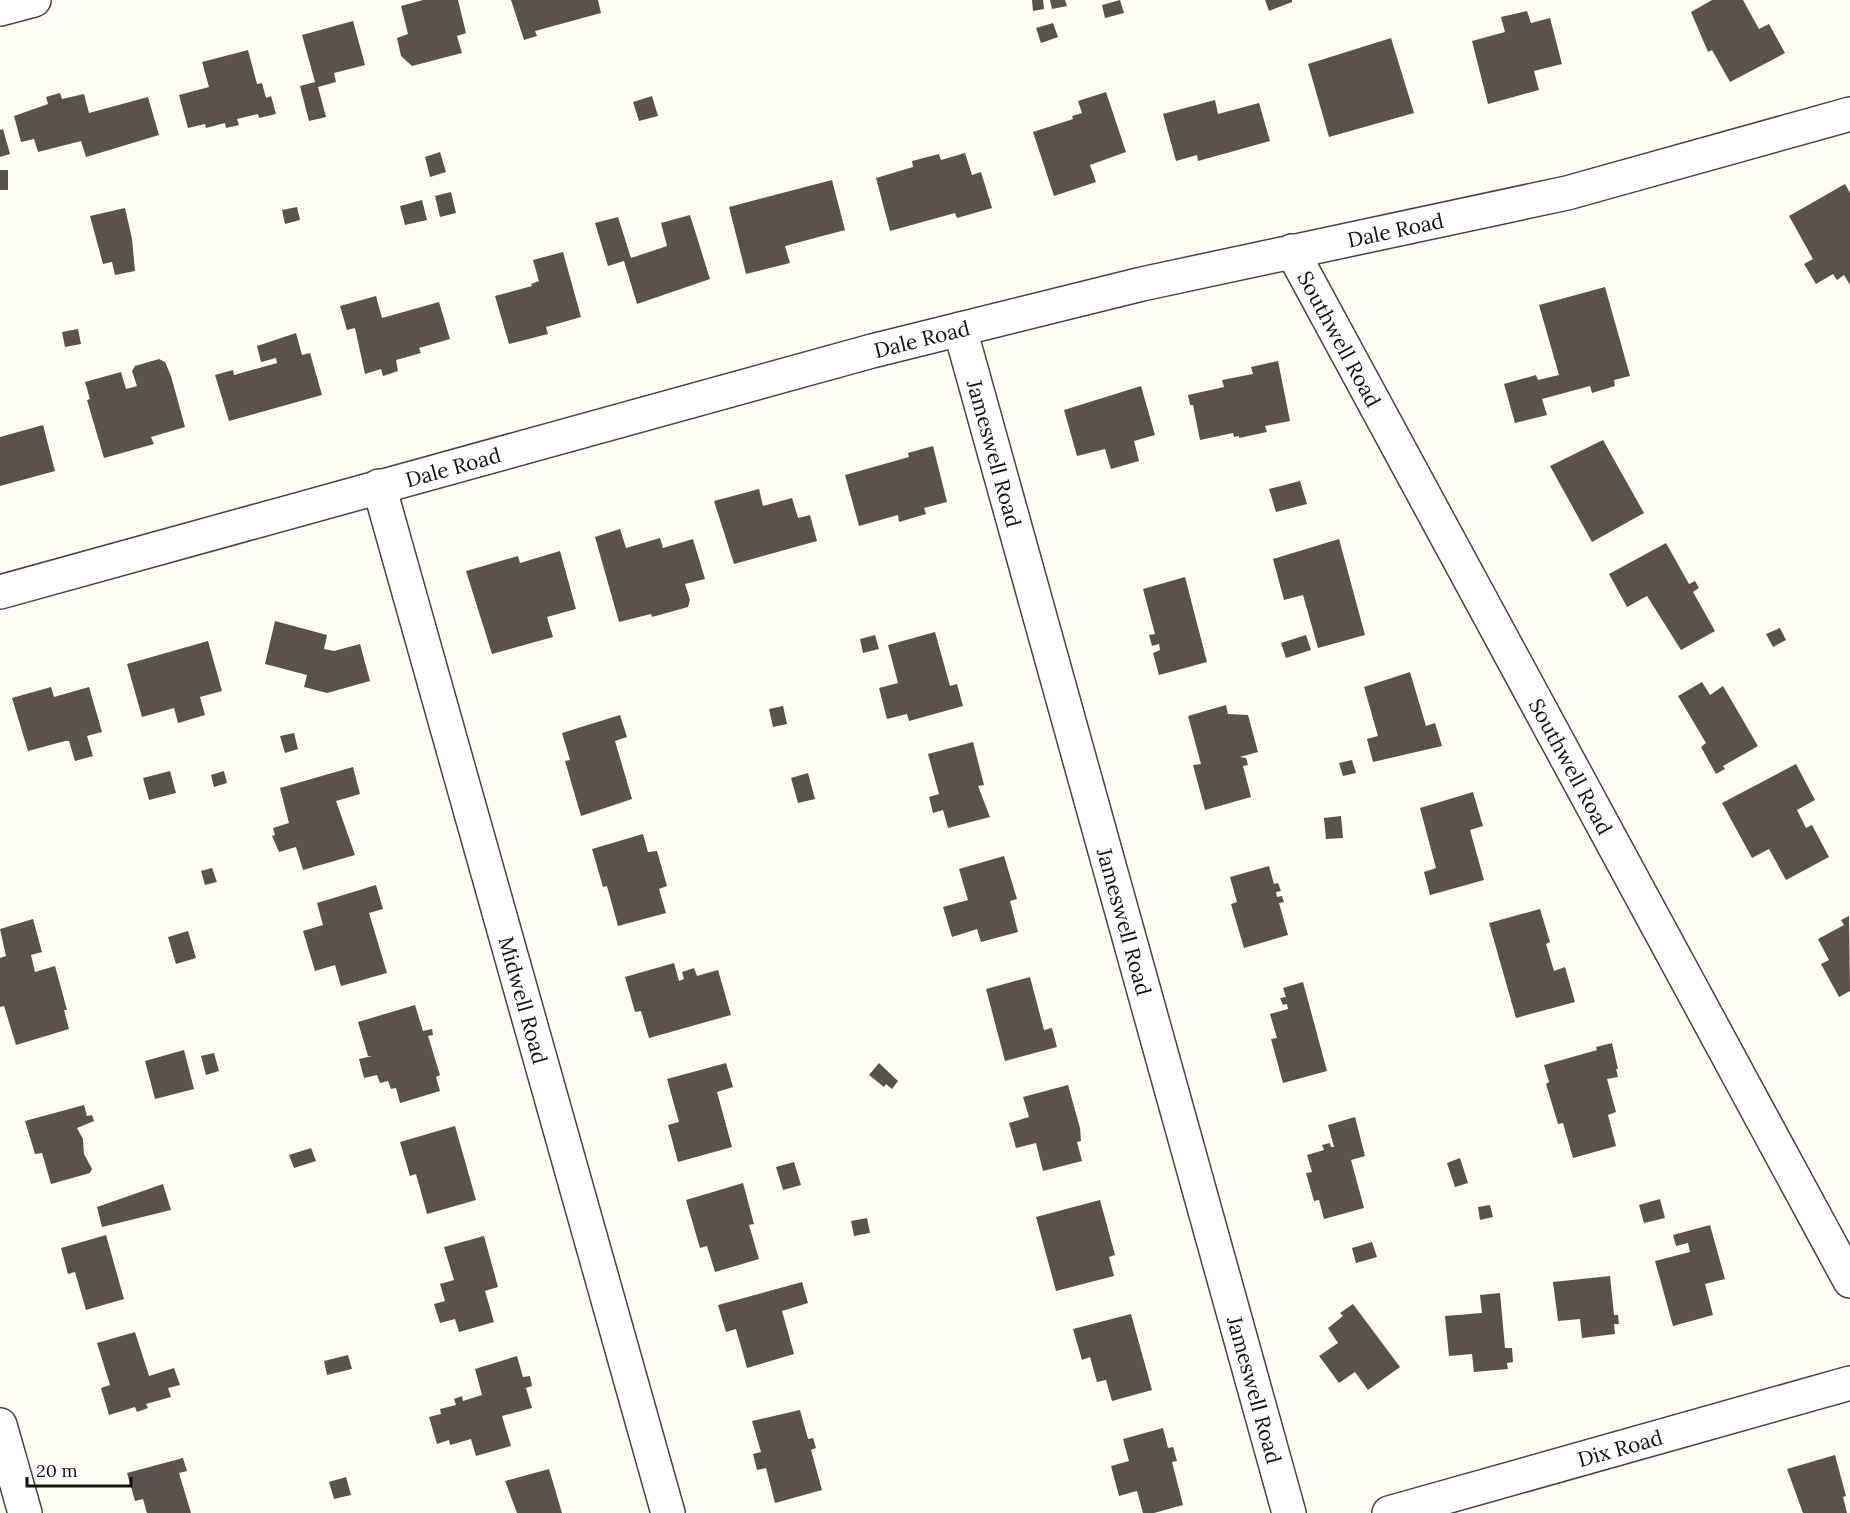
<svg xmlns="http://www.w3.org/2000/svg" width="1850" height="1513" viewBox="0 0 1850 1513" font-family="Lora,serif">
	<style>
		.building { fill: #5a524d }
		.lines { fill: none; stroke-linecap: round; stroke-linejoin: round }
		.minor-casing { stroke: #444; stroke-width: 36 }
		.minor { stroke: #fff; stroke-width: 33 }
		.labels { text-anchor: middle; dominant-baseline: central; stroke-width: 6; stroke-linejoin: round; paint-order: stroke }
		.street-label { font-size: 21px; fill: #111; stroke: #fff }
	</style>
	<rect width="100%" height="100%" fill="#fffdf5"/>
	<path class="building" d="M423 0H458L466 33 457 36 462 53 412 66 401 56 397 38 408 34 401 6Z
		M511 0H598L601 13 535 31 537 36 524 40Z
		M1032 0H1043L1044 9 1033 11Z
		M1050 0H1065L1067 6 1052 9Z
		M1120 0 1124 13 1105 18 1102 5Z
		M1265 0H1292V2L1269 11Z
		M1712 0H1743L1759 29 1769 24 1785 53 1730 82 1712 50 1708 52 1691 12Z
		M1527 11 1531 23 1550 18 1562 64 1534 71 1539 90 1488 104 1472 41 1505 32 1501 17Z
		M353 21 365 65 334 73 336 82 318 87 326 117 309 121 300 86 315 82 302 35Z
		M1053 23 1058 37 1041 43 1036 28Z
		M1391 38 1414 113 1329 137 1308 64Z
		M248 50 257 84 262 83 266 98 271 96 276 114 259 118 258 114 237 119 239 125 226 128 225 123 206 128 205 124 188 128 179 95 209 87 202 62Z
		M1106 92 1126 152 1090 165 1096 182 1054 196 1033 132 1073 119 1072 116 1082 113 1078 101Z
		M60 93 62 99 84 94 89 113 148 97 159 135 86 157 81 141 38 152 34 139 21 142 14 116 48 104 46 97Z
		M652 96 658 116 639 121 633 102Z
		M1215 100 1218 114 1259 103 1270 141 1198 161 1197 155 1176 161 1163 114Z
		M3 129 10 154 0 157V130Z
		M440 152 446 172 430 177 425 157Z
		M965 153 972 175 981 172 992 208 957 218 955 213 890 231 876 178 913 167 912 161 939 154 941 160Z
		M0 170H8V190H0Z
		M832 180 845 230 785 246 790 263 746 274 729 207Z
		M1845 184 1850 193V285L1844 275 1837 280 1833 274 1816 284 1804 264 1813 259 1789 216Z
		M451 192 456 213 440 217 435 196Z
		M422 200 427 220 405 225 400 206Z
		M297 207 300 220 285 224 282 210Z
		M125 208 132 239 135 271 115 275 112 262 103 264 90 216Z
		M690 215 710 279 637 304 624 261 608 266 595 223 618 217 631 258 667 246 661 223Z
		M563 252 581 317 546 327 548 334 509 344 495 296 532 286 531 284 539 281 533 260Z
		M1605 287 1630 376 1614 380 1615 386 1592 393 1590 386 1542 399 1547 415 1515 423 1504 384 1536 375 1538 380 1559 375 1539 305Z
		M376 296 382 318 439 302 450 339 419 348 421 353 396 360 398 371 383 376 381 369 365 374 355 328 347 330 340 306Z
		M78 329 81 344 65 347 62 332Z
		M296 333 302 355 310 353 322 395 229 421 215 375 233 370 234 375 277 363 276 358 261 362 257 346Z
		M159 359 165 362 171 376 185 427 151 437 154 444 104 458 87 400 90 399 85 382 121 372 126 389 137 386 132 371 135 366Z
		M1278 361 1290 421 1265 426 1267 432 1239 438V436L1234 437 1233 433 1200 440 1193 405H1190L1188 395 1224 387 1222 380 1253 374 1251 367Z
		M1141 386 1155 435 1134 441 1139 461 1111 469 1105 449 1077 456 1064 410Z
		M43 425 55 471 0 486V437Z
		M1603 440 1644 513 1592 542 1550 466Z
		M933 446 947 502 924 508 926 514 899 522 898 515 859 526 845 475 909 457 908 453Z
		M1300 481 1307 504 1276 512 1269 489Z
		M759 489 763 506 792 498 798 518 810 515 817 541 734 564 714 501Z
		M620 529 626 548 660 538 663 548 693 539 705 579 685 584 690 600 688 607 652 617 651 614 619 622 595 537Z
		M1339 539 1365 635 1318 648 1303 595 1284 600 1273 559Z
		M1666 543 1689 584 1695 581 1699 588 1693 592 1715 631 1681 650 1647 596 1627 607 1609 574Z
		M560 551 576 609 547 617 553 637 492 654 466 571 518 556 520 563Z
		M1185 577 1207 662 1159 675 1153 653 1160 650 1159 644 1152 646 1149 635 1155 634 1143 589Z
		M275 621 327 635 324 649 334 651 360 644 370 681 327 693 304 687 307 675 265 664Z
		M1780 628 1786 640 1773 647 1766 634Z
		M935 632 950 686 957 684 963 706 909 721 907 714 887 719 879 688 898 683 888 645Z
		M875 635 879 649 863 653 860 639Z
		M1306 635 1311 650 1286 658 1281 643Z
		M208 641 222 691 200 697 205 715 178 723 174 708 142 717 127 664Z
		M1410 672 1426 726 1435 723 1442 746 1373 762 1367 739 1378 736 1364 687Z
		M1702 682 1710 695 1723 686 1758 746 1723 766 1725 769 1716 774 1701 747 1706 743 1678 696Z
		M51 687 54 697 89 687 102 732 87 736 93 756 75 761 69 741H65L28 751 12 698Z
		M1226 705 1228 714 1248 715 1258 752 1240 757 1246 758 1248 765 1243 766 1251 797 1205 810 1193 765 1201 764 1188 716Z
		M783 706 787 724 773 727 769 709Z
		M620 715 627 737 615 741 632 799 581 816 565 761 570 760 562 733Z
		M294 733 298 749 285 753 280 736Z
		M973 742 984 785 978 786 990 817 948 828 943 810 933 813 929 797 939 794 928 754Z
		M1352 760 1356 773 1343 776 1339 763Z
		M1796 764 1815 800 1797 810 1806 828 1812 825 1829 857 1786 880 1769 849 1752 858 1722 803Z
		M353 767 360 794 336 801 355 855 303 870 296 847 279 852 272 836 275 835 273 828 289 823 280 788Z
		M170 771 176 793 149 800 143 778Z
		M224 771 227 783 214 787 211 775Z
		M808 773 815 799 798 803 791 778Z
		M1473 792 1483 826 1470 830 1484 880 1430 895 1424 872 1436 868 1420 808Z
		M1341 816 1343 838 1326 839 1324 818Z
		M643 834 648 852 657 851 667 886 659 889 666 913 618 926 607 886 603 887 592 849Z
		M1004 856 1017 899 1010 901 1018 932 981 942 977 929 952 937 943 907 968 900 959 869Z
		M1269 866 1274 884 1278 883 1281 891 1276 892 1277 897 1282 896 1284 902 1279 903 1288 935 1244 948 1231 904 1237 902 1230 877Z
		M212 868 217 882 205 885 201 871Z
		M376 885 383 909 369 913 387 973 341 986 335 965 315 971 303 931 323 925 317 903Z
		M1540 909 1550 942 1546 944 1554 971 1565 967 1575 1002 1516 1018 1489 923Z
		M1849 916 1850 991 1839 997 1821 964 1829 960 1818 939 1844 925 1841 920Z
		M33 919 42 952 31 955 35 972 55 966 67 1010H64L69 1029 16 1045 4 1006 0 1007V958L6 956 0 929Z
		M188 931 196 958 176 964 168 937Z
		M674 963 679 981 684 979 682 972 694 968 697 976 718 970 731 1015 649 1038 641 1011 635 1012 625 977Z
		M1030 977 1044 1030 1052 1028 1057 1047 1005 1061 986 989Z
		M1303 982 1327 1071 1283 1083 1271 1039 1277 1038 1270 1014 1288 1009 1287 1004 1283 1005 1280 998 1286 997 1283 988Z
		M415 1005 423 1031 432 1029 433 1035 428 1036 440 1075 436 1077 440 1091 400 1103 396 1088 391 1089 388 1081 380 1083 377 1075 364 1078 359 1059 372 1056H368L358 1022Z
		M1612 1043 1618 1069H1616L1618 1077 1607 1079 1616 1112 1608 1115 1616 1146 1573 1158 1563 1123 1558 1124 1546 1084 1549 1082 1544 1065 1597 1050 1596 1047Z
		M184 1050 194 1089 155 1099 145 1061Z
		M214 1053 219 1071 206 1075 201 1056Z
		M726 1063 733 1087 717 1092 732 1147 678 1162 668 1125 679 1122 667 1079Z
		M879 1063 898 1081 892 1089 886 1084 884 1087 869 1075Z
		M1068 1085 1080 1128 1081 1141 1077 1142 1082 1161 1043 1171 1036 1143 1016 1148 1009 1123 1029 1117 1023 1097Z
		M84 1105 87 1116 92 1115 94 1121 77 1128 83 1139 84 1154 92 1169 90 1173 51 1184 42 1153 35 1154 25 1121Z
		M1355 1117 1365 1156 1351 1160 1364 1208 1324 1219 1319 1200 1314 1201 1306 1173 1312 1172 1307 1155 1324 1150 1322 1145 1330 1143 1331 1147H1334L1328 1125Z
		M455 1126 476 1200 427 1214 416 1174 410 1176 400 1142Z
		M311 1148 316 1161 294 1168 289 1155Z
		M1460 1158 1468 1183 1455 1187 1447 1163Z
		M794 1162 801 1185 783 1190 776 1167Z
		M743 1183 754 1224 749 1225 759 1259 715 1272 707 1246 700 1248 686 1200Z
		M163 1184 171 1210 102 1227 97 1207Z
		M1660 1199 1665 1218 1644 1223 1639 1205Z
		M1100 1200 1115 1255 1109 1257 1114 1276 1056 1291 1036 1217Z
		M1490 1205 1493 1217 1480 1220 1478 1207Z
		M867 1218 870 1233 854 1236 851 1221Z
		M1710 1225 1725 1279 1705 1284 1713 1315 1673 1326 1655 1261 1690 1252 1688 1243 1676 1246 1673 1235Z
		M106 1235 124 1299 86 1310 75 1272 68 1274 61 1248Z
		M484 1236 498 1287 485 1291 494 1322 459 1332 455 1319 440 1323 434 1304 445 1301 440 1284 454 1280 444 1247Z
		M1372 1242 1377 1257 1356 1263 1352 1248Z
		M1610 1276 1614 1315H1618L1619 1324H1614L1615 1334 1582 1338 1580 1319 1558 1321 1553 1282Z
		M802 1282 808 1303 782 1311 794 1354 747 1368 736 1329 726 1332 718 1305Z
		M1500 1293 1505 1348H1512L1513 1362 1507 1363 1508 1369 1474 1372 1472 1354 1449 1356 1445 1316 1482 1313 1480 1295Z
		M1353 1304 1400 1367 1368 1390 1355 1372 1339 1383 1319 1356 1338 1343 1328 1328 1343 1316 1340 1313Z
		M1131 1314 1152 1390 1112 1401 1106 1380 1097 1382 1090 1357 1082 1360 1073 1329Z
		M135 1332 149 1376 174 1368 180 1385 168 1388 171 1397 146 1404 148 1408 137 1412 135 1407 109 1415 101 1388 110 1385 97 1343Z
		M348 1355 352 1369 327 1375 324 1361Z
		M517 1356 523 1377 530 1376 532 1386 526 1388 532 1408 502 1416 511 1446 476 1456 471 1439 450 1445 449 1440 437 1444 429 1417 441 1414 440 1409 456 1405 454 1399 462 1396 463 1401 482 1395 475 1369Z
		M800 1410 808 1439 813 1438 816 1448 811 1450 822 1490 775 1503 766 1468 757 1470 753 1454 761 1452 752 1421Z
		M1163 1428 1168 1448 1173 1447 1177 1461 1172 1462 1183 1505 1154 1513H1143L1137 1491 1119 1496 1111 1466 1129 1461 1123 1439Z
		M1835 1455 1846 1496 1843 1497 1847 1513H1803L1787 1469Z
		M183 1458 187 1471 179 1473 191 1513H147L143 1499 135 1501 127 1473Z
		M549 1469 562 1513H517L505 1481Z
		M346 1477 351 1495 334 1499 329 1482Z"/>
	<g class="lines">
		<defs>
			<g id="minor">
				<path d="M0 9 34 0"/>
				<path id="s1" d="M1292 251 1850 1281"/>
				<path id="s2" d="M960 329 1289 1513"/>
				<path id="s3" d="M379 486 668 1513"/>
				<path id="s4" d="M0 592 872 351 1142 284 1567 193 1850 114"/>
				<path d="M0 1425 25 1513"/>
				<path id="s5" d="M1389 1513 1850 1383"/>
			</g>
		</defs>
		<use href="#minor" class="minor-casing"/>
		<use href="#minor" class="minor"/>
	</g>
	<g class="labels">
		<g class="street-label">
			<text stroke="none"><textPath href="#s4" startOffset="1442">Dale Road</textPath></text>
			<text stroke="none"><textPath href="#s4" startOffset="956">Dale Road</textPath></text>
			<text stroke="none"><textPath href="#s1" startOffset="100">Southwell Road</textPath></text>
			<text stroke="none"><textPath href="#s2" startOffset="129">Jameswell Road</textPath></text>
			<text stroke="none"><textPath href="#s4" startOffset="470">Dale Road</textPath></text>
			<text stroke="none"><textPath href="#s1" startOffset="586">Southwell Road</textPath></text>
			<text stroke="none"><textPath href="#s2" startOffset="615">Jameswell Road</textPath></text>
			<text stroke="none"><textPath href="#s3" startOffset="534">Midwell Road</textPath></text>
			<text stroke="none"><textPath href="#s2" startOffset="1101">Jameswell Road</textPath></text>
			<text stroke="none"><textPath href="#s5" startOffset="240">Dix Road</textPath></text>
		</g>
	</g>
	<path d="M27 1477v9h104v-9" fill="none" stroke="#111111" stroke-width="3"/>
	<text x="36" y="1477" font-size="18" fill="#111111" stroke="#ffffff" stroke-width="4.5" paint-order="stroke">20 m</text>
</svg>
